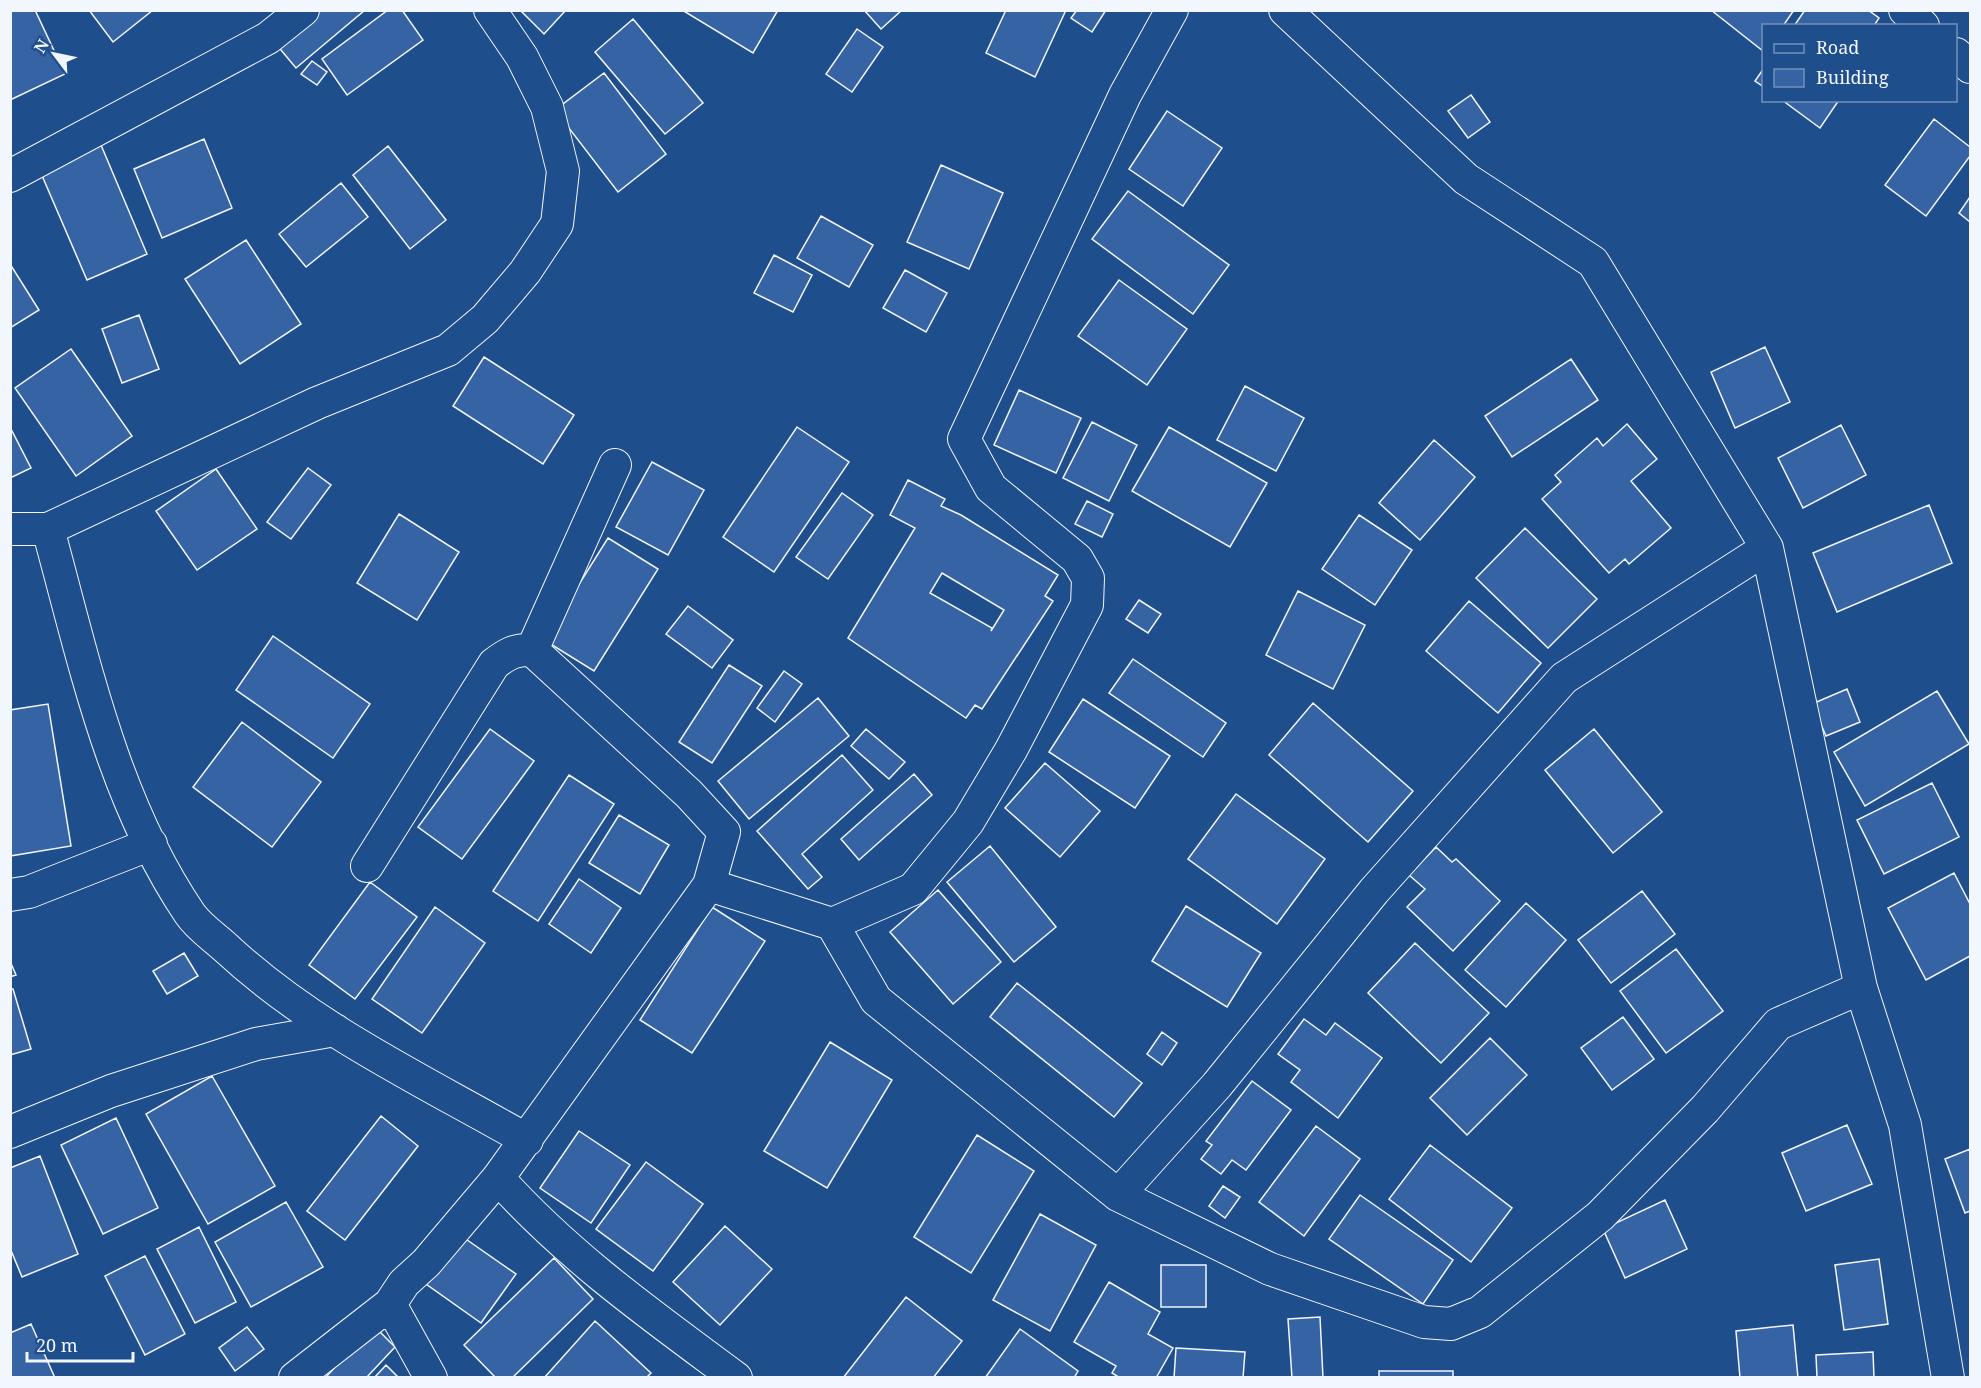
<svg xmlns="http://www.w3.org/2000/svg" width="1981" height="1388" viewBox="0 0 1981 1388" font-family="'Noto Serif',serif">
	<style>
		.building { fill: #3563a3; stroke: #f2f6ff; stroke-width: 1.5; fill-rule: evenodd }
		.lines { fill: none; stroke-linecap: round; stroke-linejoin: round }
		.street-casing { stroke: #f2f6ff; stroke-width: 34 }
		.street { stroke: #1f4e8c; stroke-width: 32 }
	</style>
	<rect width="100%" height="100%" fill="#1f4e8c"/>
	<path class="building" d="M10 10H35L65 74 10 100Z
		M89 10H153L113 42Z
		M315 10H365L296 68 276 44Z
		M388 10H402L423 40 347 95 322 59Z
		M520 10H566L544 34Z
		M682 10H778L753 53Z
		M864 10H902L881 29Z
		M1006 10H1066L1035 77 986 53Z
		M1077 10H1106L1092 32 1071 18Z
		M1711 10H1794L1783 26H1764L1763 51Z
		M1805 10H1868L1879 18 1874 26H1794Z
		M633 19 703 103 665 134 595 52Z
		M857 29 883 47 852 92 826 74Z
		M312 61 327 72 317 85 301 74Z
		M1764 68V87L1755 81Z
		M604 73 666 154 618 192 555 110Z
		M1471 95 1490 122 1468 138 1448 111Z
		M1782 100H1839L1820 128Z
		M1167 111 1222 148 1183 206 1129 169Z
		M1934 119 1970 147V156L1926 216 1885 185Z
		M204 139 232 208 162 238 134 169Z
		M101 145 147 254 87 280 40 171Z
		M388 146 446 220 410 249 353 175Z
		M941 165 1003 193 969 269 907 242Z
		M341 183 368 217 306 267 279 234Z
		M1128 191 1229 265 1193 314 1092 239Z
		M1970 197V222L1959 213Z
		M821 216 873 245 849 287 797 258Z
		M246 240 301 324 240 364 185 279Z
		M774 255 812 275 793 312 754 293Z
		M10 264 39 310 10 328Z
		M905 270 947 293 926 332 883 308Z
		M1119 280 1187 329 1147 385 1078 336Z
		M139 315 159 369 122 383 102 329Z
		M1765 347 1790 402 1735 428 1711 372Z
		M71 349 132 436 76 476 15 388Z
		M484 357 574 415 543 464 453 406Z
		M1571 359 1598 400 1512 457 1485 416Z
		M1245 386 1304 418 1276 471 1217 440Z
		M1019 390 1081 418 1056 473 994 445Z
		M1092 422 1137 445 1109 501 1063 478Z
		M1627 424 1657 459 1631 481 1671 528 1629 564 1625 559 1609 573 1542 499 1561 482 1555 475 1597 438 1603 446Z
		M1841 425 1866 475 1803 508 1778 458Z
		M10 427 31 468 10 478Z
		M797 427 849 462 774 572 723 537Z
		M1169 427 1267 483 1230 547 1132 491Z
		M1434 440 1475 477 1420 540 1379 503Z
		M652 462 704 490 668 555 616 527Z
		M308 468 331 485 291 539 267 522Z
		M216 469 257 529 197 570 156 511Z
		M908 480 945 499 941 506 961 515 1058 575 1045 596 1053 601 982 709 975 705 966 718 848 638 915 528 890 515ZM942 573 1004 610 991 631 992 628 930 593Z
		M842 493 873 515 828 579 796 557Z
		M1087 501 1113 514 1102 537 1075 524Z
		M1929 505 1952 563 1837 612 1813 553Z
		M399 514 459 552 417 620 357 583Z
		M1359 515 1412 550 1375 605 1322 569Z
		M1525 528 1597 599 1548 648 1476 578Z
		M608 538 658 569 594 671 544 640Z
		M1298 591 1365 625 1333 689 1266 655Z
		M1139 600 1161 614 1148 633 1126 619Z
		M1469 601 1541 663 1498 713 1426 651Z
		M688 606 733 640 712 668 666 634Z
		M273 636 370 704 333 758 236 690Z
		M1133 659 1226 723 1203 757 1109 693Z
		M729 665 762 686 712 763 679 742Z
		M784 671 802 684 775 722 757 708Z
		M1847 689 1860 722 1826 736 1812 704Z
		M1937 691 1969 744 1865 806 1834 752Z
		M818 698 849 736 749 819 718 781Z
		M1083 699 1170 756 1135 808 1049 752Z
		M1313 703 1413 791 1368 842 1269 755Z
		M48 704 71 846 10 856V710Z
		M242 722 321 782 272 847 193 787Z
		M490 729 534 761 462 859 418 827Z
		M866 729 905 762 889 779 851 746Z
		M1594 729 1662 812 1613 853 1545 770Z
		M842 755 873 790 802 854 822 877 808 889 757 831Z
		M1045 763 1100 811 1060 857 1005 808Z
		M914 774 932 795 859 860 841 839Z
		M569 775 614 804 538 921 493 891Z
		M1932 783 1959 837 1884 874 1857 820Z
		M1236 794 1325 859 1277 924 1188 859Z
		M619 815 669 845 640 894 589 863Z
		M990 846 1056 927 1014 962 947 882Z
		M1436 847 1452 862 1456 859 1500 901 1453 951 1407 907 1425 889 1409 875Z
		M1954 873 1970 904V956L1926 980 1888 908Z
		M579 879 621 908 591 953 549 924Z
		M370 882 417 917 355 999 309 965Z
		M938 890 1001 962 953 1004 890 932Z
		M1642 891 1675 934 1611 983 1578 940Z
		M1526 903 1566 940 1506 1007 1465 970Z
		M1186 906 1261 953 1227 1007 1152 961Z
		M435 907 485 943 422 1033 372 999Z
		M712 907 765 941 692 1053 640 1020Z
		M1415 943 1489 1013 1441 1063 1368 993Z
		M1676 949 1723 1011 1666 1053 1620 991Z
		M184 953 198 976 167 994 153 971Z
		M10 961 16 975 10 977Z
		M1017 983 1142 1083 1114 1117 990 1017Z
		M10 989H13L31 1049 10 1055Z
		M1623 1017 1654 1059 1612 1090 1581 1048Z
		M1304 1019 1326 1035 1335 1023 1382 1058 1338 1118 1291 1082 1300 1070 1278 1054Z
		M1162 1032 1177 1043 1162 1065 1147 1054Z
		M1490 1038 1527 1075 1467 1135 1430 1098Z
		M830 1042 892 1080 827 1188 764 1151Z
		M212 1076 275 1186 208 1224 146 1114Z
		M1252 1081 1291 1110 1246 1170 1232 1160 1221 1174 1201 1159 1212 1145 1206 1141Z
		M381 1116 418 1146 345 1240 307 1211Z
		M116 1118 158 1208 103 1234 61 1145Z
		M1847 1125 1872 1184 1806 1211 1782 1153Z
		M1316 1126 1360 1159 1304 1236 1259 1202Z
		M579 1131 630 1165 591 1223 540 1188Z
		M977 1135 1034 1171 971 1273 914 1237Z
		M1430 1145 1512 1208 1471 1262 1389 1199Z
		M1970 1149V1211L1965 1213 1945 1159Z
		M40 1156 78 1254 22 1277 10 1248V1168Z
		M646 1162 703 1204 653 1271 596 1229Z
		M1223 1186 1240 1197 1225 1218 1209 1206Z
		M1360 1195 1453 1260 1423 1304 1329 1239Z
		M1665 1200 1687 1249 1625 1278 1603 1229Z
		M286 1202 323 1267 251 1307 215 1242Z
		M1040 1214 1096 1245 1050 1331 993 1300Z
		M725 1226 772 1269 720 1325 673 1282Z
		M199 1227 236 1302 195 1323 157 1249Z
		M460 1235 516 1274 481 1323 426 1284Z
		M145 1256 185 1334 145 1355 105 1276Z
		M554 1258 593 1299 512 1378H496L464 1345Z
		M1879 1259 1888 1324 1844 1330 1835 1265Z
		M1161 1265H1206V1307H1161Z
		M1109 1282 1160 1312 1148 1334 1173 1348 1156 1378H1120L1112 1373 1116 1366 1074 1342Z
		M906 1297 962 1341 933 1378H843Z
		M1320 1317 1323 1378H1292L1288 1319Z
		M595 1321 651 1373 646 1378H544Z
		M31 1324 55 1378H10V1333Z
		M1793 1325 1798 1378H1740L1736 1331Z
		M374 1326 395 1347 366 1378H325Z
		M247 1327 264 1349 235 1371 219 1348Z
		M1020 1329 1078 1371 1074 1378H985Z
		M1176 1348 1245 1352 1243 1378H1174Z
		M1873 1352 1874 1378H1817L1816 1355Z
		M386 1365 399 1378H374Z
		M1379 1371H1453V1378H1379Z"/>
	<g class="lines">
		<defs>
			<path id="street" d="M1285 10 1466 179 1593 262 1767 548 1861 988 1905 1125 1948 1378
				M1905 10 1923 26
				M1956 54 1970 67
				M10 176 268 38 303 10
				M10 529H48L317 403 448 350 485 319 525 272 557 224 563 171 547 107 522 57 490 10
				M48 529C84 660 112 799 190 914 199 927 214 937 226 948 313 1029 424 1081 527 1140
				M532 650 615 465
				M709 885 832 924 876 1000 1118 1195 1270 1269 1424 1322 1451 1324 1480 1312 1600 1216 1705 1109 1778 1024 1861 988
				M10 895 29 892 151 844
				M832 924 913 889 968 822 1011 750 1087 605 1088 578 1077 559 991 488 964 439 1125 95 1172 10
				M10 1132 111 1091 256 1044 335 1030
				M498 1178C569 1257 651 1315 736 1378
				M1118 1195 1217 1085 1374 891 1564 678 1767 548
				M390 1304 431 1378
				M295 1378 390 1304 404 1283 426 1263 498 1178 709 885 724 832 689 794 532 650C515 649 507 654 494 664L367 866"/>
		</defs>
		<use href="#street" class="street-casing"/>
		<use href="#street" class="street"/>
	</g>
	<rect width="1981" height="1388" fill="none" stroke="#f2f6ff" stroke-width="24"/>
	<rect x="1762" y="24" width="195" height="78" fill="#1f4e8c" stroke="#7391ba" stroke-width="1.5"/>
	<rect x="1774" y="44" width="30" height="9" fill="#1f4e8c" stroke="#7391ba" stroke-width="1.5"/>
	<text x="1816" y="54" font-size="18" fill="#f2f6ff">Road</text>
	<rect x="1774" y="69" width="30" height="18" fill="#3563a3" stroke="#7391ba" stroke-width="1.5"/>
	<text x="1816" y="84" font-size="18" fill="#f2f6ff">Building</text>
	<g transform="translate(54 54) rotate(302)" stroke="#1f4e8c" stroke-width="4.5" paint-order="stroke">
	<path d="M0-4.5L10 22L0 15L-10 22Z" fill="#f2f6ff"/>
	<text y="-9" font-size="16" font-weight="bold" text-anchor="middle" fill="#f2f6ff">N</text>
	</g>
	<path d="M27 1352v9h106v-9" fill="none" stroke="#f2f6ff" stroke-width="3"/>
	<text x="36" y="1352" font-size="18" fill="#f2f6ff" stroke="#1f4e8c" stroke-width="4.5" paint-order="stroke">20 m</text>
</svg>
